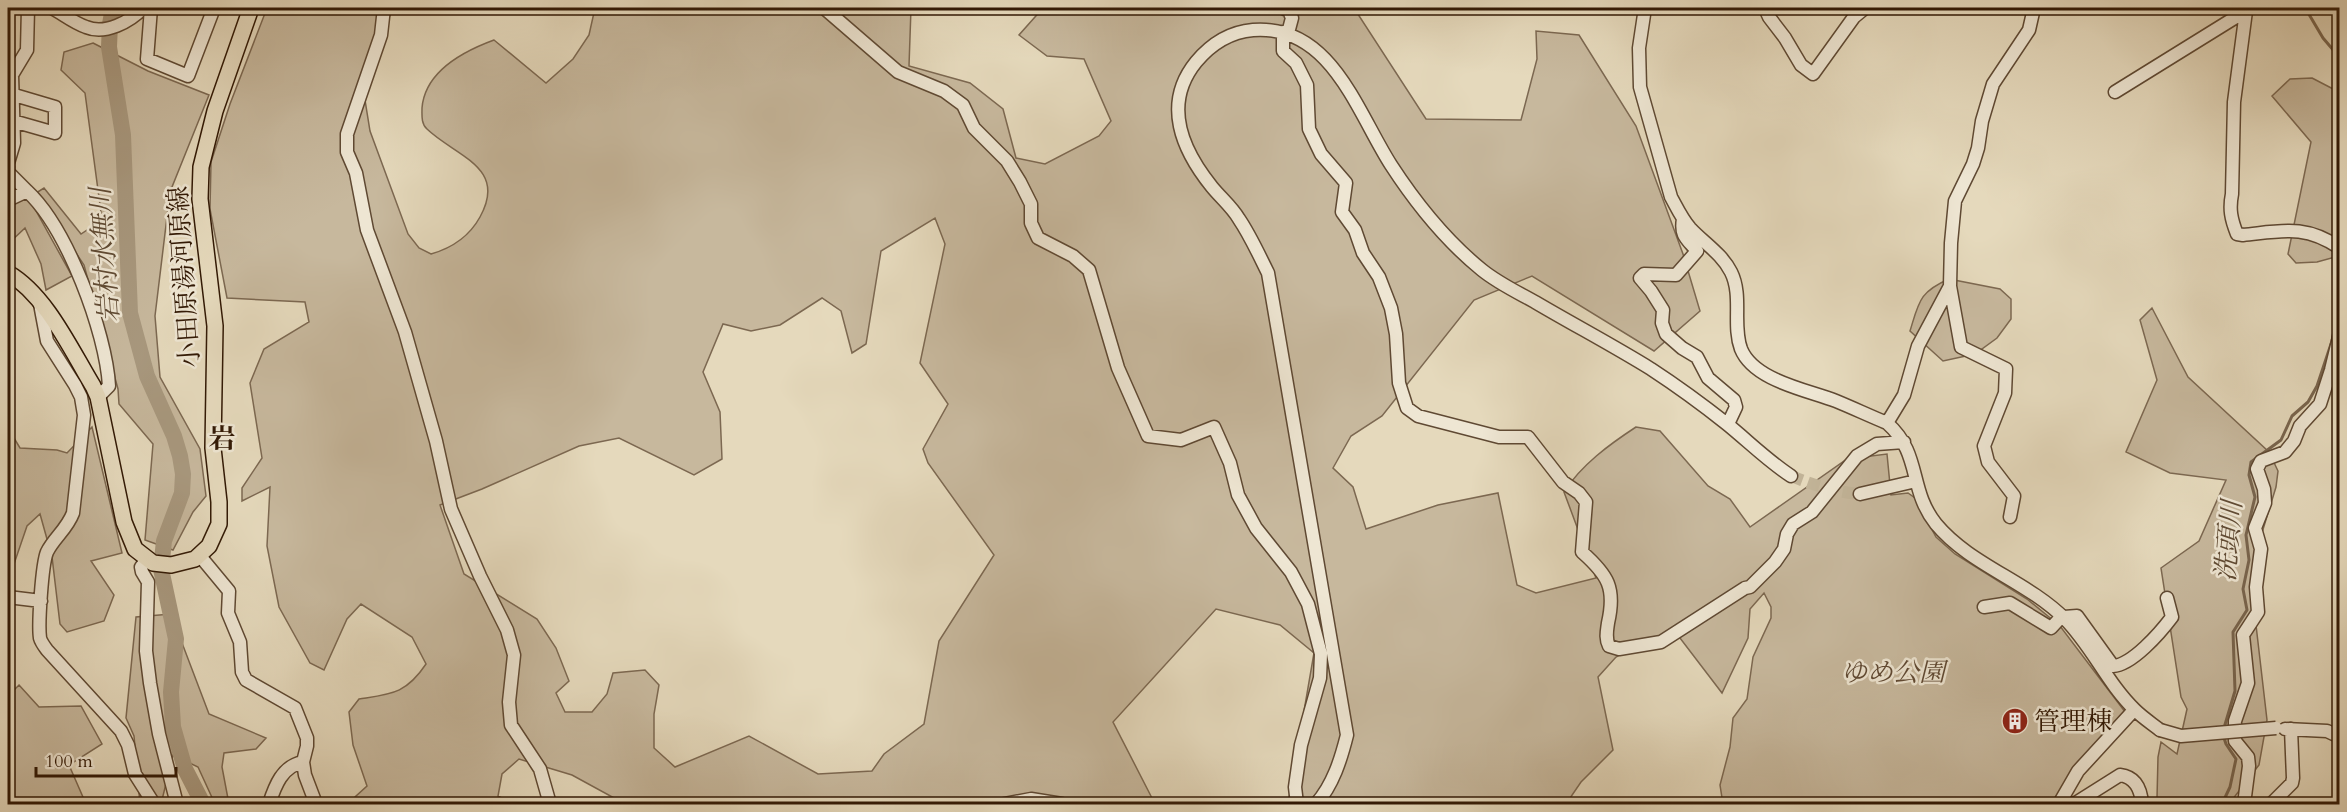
<svg xmlns="http://www.w3.org/2000/svg" width="2347" height="812" viewBox="0 0 2347 812" font-family="Cardo,'Noto Serif JP',serif">
	<style>
		.green { fill: #c7b89d; stroke: #7c6851; stroke-width: 1.5; fill-rule: evenodd }
		.lines { fill: none; stroke-linecap: round; stroke-linejoin: round }
		.stream { stroke: #79654e; stroke-width: 3 }
		.river { stroke: #a8987e; stroke-width: 16 }
		.minor-tunnel { stroke: #c1b397; stroke-width: 12; stroke-dasharray: 12 6; stroke-linecap: butt }
		.minor-casing { stroke: #5f4933; stroke-width: 15 }
		.major-casing { stroke: #321905; stroke-width: 18 }
		.minor { stroke: #eee6d3; stroke-width: 12 }
		.major { stroke: #e5d9bc; stroke-width: 15 }
		.minor-bridge-casing { stroke: #5f4933; stroke-width: 15; stroke-linecap: butt }
		.minor-bridge { stroke: #eee6d3; stroke-width: 12 }
		.labels { text-anchor: middle; dominant-baseline: central; stroke-width: 5; stroke-linejoin: round; paint-order: stroke }
		.street-label { font-size: 26px; fill: #321905; stroke: #eee6d3 }
		.park-label { font-size: 26px; font-style: italic; fill: #5f4933; stroke: #eee6d3 }
		.poi-label { font-size: 26px; fill: #321905; stroke: #eee6d3; text-anchor: start }
		.water-label { font-size: 27px; font-style: italic; fill: #614c35; stroke: #eee6d3 }
		.neighbourhood-label { font-size: 27px; font-weight: bold; fill: #321905; stroke: #eee6d3 }
	</style>
	<rect width="100%" height="100%" fill="#e5d9bc"/>
	<filter id="stains"><feTurbulence type="fractalNoise" baseFrequency=".00333" numOctaves="4"/><feColorMatrix values="0 0 0 0 .2 0 0 0 0 .09 0 0 0 0 .02 0 0 0 .5 -.17"/></filter>
	<radialGradient id="worn" r=".72"><stop offset=".6" stop-color="#630" stop-opacity="0"/><stop offset="1" stop-color="#630" stop-opacity=".3"/></radialGradient>
	<path class="green" d="M267 8H393L374 53 365 100 370 131 408 234 419 248 431 254C452 248 469 237 480 217 508 167 455 156 427 129 421 124 422 115 422 108 425 71 464 51 494 40L546 83 573 59 589 35 595 8H911L909 66 970 83 1003 109 1016 158 1045 164 1099 136 1111 121 1084 59 1047 56 1019 35 1043 8H1354L1426 119 1521 120 1537 59 1536 31 1579 35 1636 126 1683 254 1700 311 1654 351 1532 276 1474 300 1382 416 1351 436 1333 468 1353 487 1366 529 1438 505 1498 493 1517 585 1536 593 1596 578 1564 492C1581 465 1610 444 1636 427L1660 431 1708 486 1730 499 1750 527 1847 459 1887 454 1891 495 1908 493 1915 498 1936 537 1955 554 2027 599 2060 626 2132 721 2082 774 2065 804H1723L1720 785 1730 747 1733 718 1747 699 1753 657 1771 618V607L1764 593 1750 609 1748 638 1722 693 1680 638H1649L1616 657 1598 677 1613 750 1581 782 1566 804H1288L1314 653 1280 625 1216 609 1113 722 1154 802 1159 804H625L572 775 519 759 502 774 498 796 513 804H353L355 797 367 786 353 745 349 712 359 699C391 694 406 694 426 664L412 637 361 604 347 619 324 670 310 663 279 607 267 546 270 487 242 501V488L262 458 250 383 264 349 309 322 305 302 227 298 210 209 211 162 230 104ZM935 218 945 244 920 363 948 404 923 449 928 463 994 555 939 641 924 724 884 754 872 771 818 774 749 736 675 767 654 748V714L659 685 645 670 613 673 607 694 592 712H565L556 693 569 681 556 648 537 619 464 574 440 505 482 489 579 446 619 438 694 475 722 459 720 412 703 372 723 324 751 331 780 325 822 298 841 311 852 353 866 344 881 251Z
		M93 43 148 71 209 95 170 192 155 316 160 377 200 449 206 496 193 512 173 550 145 540 153 444 119 404 118 389 84 265 36 193 44 188 81 234 102 220 85 93 61 70 64 52Z
		M2312 78 2339 92V256L2317 262 2296 263 2288 254 2311 142 2272 96 2290 79Z
		M8 196 30 200 72 276 46 290 41 264 25 228 8 244Z
		M1949 279 2000 289 2011 299V319L1997 338 1975 354 1943 361 1910 331C1919 302 1919 292 1949 279Z
		M2152 308 2188 377 2269 452 2278 471 2276 487 2257 549 2256 625 2267 720 2259 765 2229 804H2147L2157 798 2158 757 2161 742 2177 754 2187 709 2181 697 2161 568 2199 541 2226 480 2170 473 2126 452 2157 380 2140 320Z
		M92 427 122 553 91 561 114 595 104 621 67 632 60 624 52 557 40 514 27 526 13 567 8 566V428L20 448 57 450 67 453Z
		M171 614 209 714 266 738 256 749 224 753 222 767 229 804H215L198 767 173 755 161 804H140L134 736 126 718 136 617Z
		M19 685 39 707 81 706 102 744 69 765 86 804H8V696Z"/>
	<g class="lines">
		<path class="stream" d="M2307 8V11L2323 38 2340 58
			M2224 728 2235 691 2233 632 2247 610 2243 589 2249 560 2246 535 2255 497 2249 475 2251 462 2281 440 2292 416 2308 402 2317 386 2332 341 2340 299
			M2222 804 2230 787 2236 759 2226 744 2223 735"/>
		<path class="river" d="M113 8 110 24 109 47 123 135 130 313 147 376 174 436 180 456 183 474 182 493 164 541 161 569 176 639 171 692 173 727 185 769 203 804"/>
		<path class="minor-tunnel" d="M1791 476C1814 485 1835 492 1860 494"/>
		<defs>
			<path id="minor" d="M52 8C63 14 74 23 86 27 105 35 130 22 143 8
				M151 8 147 59 188 76 214 8
				M384 8 381 35 347 134V152L356 173 367 230 405 332 436 441 451 509 480 576 507 630 514 655 509 702 511 725 540 769 550 804
				M824 8 898 72 944 91 963 105 974 128 1007 161 1020 182 1031 204V223L1038 238 1073 256 1089 270 1118 368 1148 436 1181 440 1214 427 1230 463 1238 495 1256 528 1291 572 1308 604 1321 654 1320 678 1301 745 1295 787 1297 804
				M1283 8 1289 11 1292 18 1288 33
				M1645 8 1639 48 1640 87 1671 197C1677 208 1682 219 1690 228 1704 243 1722 254 1731 272 1743 296 1732 325 1741 349 1754 381 1808 390 1836 401 1853 408 1870 416 1887 423 1922 454 1908 489 1936 524 1970 565 2027 581 2065 619 2092 646 2107 683 2135 710 2142 717 2151 723 2160 730
				M1765 8 1769 17 1785 38 1801 65 1813 74 1854 17 1865 8
				M2246 11 2234 102 2232 194C2229 209 2231 219 2237 234L2243 235C2282 231 2305 224 2340 248
				M1283 32V51L1296 63 1307 85 1309 129 1321 154 1346 183 1342 212 1355 230 1363 253 1379 277 1391 308 1396 334 1399 383 1407 408 1418 416 1499 437H1528L1563 482 1579 493 1586 502 1582 552C1608 575 1616 588 1608 623 1607 631 1605 638 1609 646L1619 649 1661 642 1745 588 1750 587 1775 562 1784 549 1787 534 1793 524 1812 512 1857 456 1877 444 1904 442
				M2115 92 2249 9
				M11 94 55 107V133L13 121
				M8 163 14 143 12 75 27 50 28 8
				M8 166V172L27 191 8 200
				M27 191C67 228 106 332 109 386L98 397
				M1683 219C1680 236 1687 239 1697 251L1676 275 1644 274 1640 278 1651 291 1663 310 1662 323 1666 334 1682 348 1697 357 1708 378 1734 400 1736 407 1728 424
				M1950 286 1961 347 2006 369 2005 393 1984 446 1988 462 2014 496 2010 517
				M40 304 47 341 75 385 81 397 84 415 73 513C67 529 54 538 47 552 42 564 38 624 40 638 41 642 44 646 47 650L121 731 128 745 135 774 154 804
				M1887 423 1904 395 1918 346 1950 286 1951 243 1955 201 1973 164 1978 148 1982 121 1993 84 2029 30 2034 8
				M1860 494 1916 481
				M200 556 229 591 228 613 240 642 242 672 246 680 295 708 307 738V746L303 762 305 775 316 804
				M147 559 141 567 142 572 148 582 146 651 150 683 159 734 177 804
				M8 597 41 601
				M1984 607 2010 603 2051 628 2062 616
				M2064 617 2077 616 2113 666C2132 665 2160 633 2172 617L2167 598
				M2285 729 2327 731 2340 737
				M269 804C275 786 282 766 303 762
				M1004 804 1031 799 1062 804
				M1316 804C1333 785 1341 759 1347 735L1268 273C1259 255 1250 235 1239 219 1232 207 1221 198 1212 187 1182 150 1162 104 1196 62 1211 44 1230 32 1253 30 1331 24 1357 112 1391 165 1417 205 1445 240 1482 270 1498 283 1517 292 1535 302 1574 325 1614 346 1651 369 1677 386 1703 405 1727 424 1748 441 1768 461 1791 476
				M2059 804 2078 771 2134 710
				M2074 804 2120 775C2136 777 2141 790 2142 804
				M2244 804 2249 766 2248 757 2235 741V721L2248 683 2243 635 2258 612 2256 587 2261 549 2255 528 2265 503 2264 489 2257 469 2261 461 2285 452 2294 441 2300 426 2320 404 2331 370 2340 333
				M2271 804 2292 783 2293 778 2291 729"/>
			<path id="major" d="M8 273C46 295 70 348 93 386L98 397 124 522 135 549 153 563 171 565 195 559 209 546 219 524V502L213 448 215 326 200 199 201 167 215 111 251 8"/>
		</defs>
		<use href="#minor" class="minor-casing"/>
		<use href="#major" class="major-casing"/>
		<use href="#minor" class="minor"/>
		<use href="#major" class="major"/>
		<defs>
			<path id="minor-bridge" d="M2160 730 2181 736 2276 728"/>
		</defs>
		<use href="#minor-bridge" class="minor-bridge-casing"/>
		<use href="#minor-bridge" class="minor-bridge"/>
	</g>
	<defs>
		<symbol id="building-disc" viewBox="-11 -11 22 22"><circle r="9.5" fill="#8f2418" stroke="#eee6d3"/><path d="M-4-6H4V6H1V3H-1V6H-4ZM-2.5-4.3h1.7v1.8h-1.7ZM.8-4.3h1.7v1.8H.8ZM-2.5-1h1.7V.8h-1.7ZM.8-1h1.7V.8H.8Z" fill="#fff"/></symbol>
	</defs>
	<g fill-rule="evenodd">
		<use href="#building-disc" x="2000" y="706" width="30" height="30"/>
	</g>
	<g class="labels">
		<g class="street-label">
			<text transform="translate(184 277) rotate(-94)">小田原湯河原線</text>
		</g>
		<g class="park-label">
			<text x="1893" y="672">ゆめ公園</text>
		</g>
		<g class="poi-label">
			<text x="2034" y="721">管理棟</text>
		</g>
		<g class="water-label">
			<text transform="translate(105 255) rotate(-94)">岩村水無川</text>
			<text transform="translate(2229 541) rotate(-85)">洗頭川</text>
		</g>
		<g class="neighbourhood-label">
			<text x="222" y="439">岩</text>
		</g>
	</g>
	<rect width="2347" height="812" fill="none" stroke="#e5d9bc" stroke-width="30"/>
	<rect x="9" y="9" width="2329" height="794" fill="none" stroke="#321905" stroke-width="3"/>
	<rect x="15" y="15" width="2317" height="782" fill="none" stroke="#321905" stroke-width="1.5"/>
	<path d="M36 767v9h140v-9" fill="none" stroke="#321905" stroke-width="3"/>
	<text x="45" y="767" font-size="18" fill="#321905" stroke="#eee6d3" stroke-width="4.5" paint-order="stroke">100 m</text>
	<rect width="100%" height="100%" filter="url(#stains)"/>
	<rect width="100%" height="100%" fill="url(#worn)"/>
</svg>
